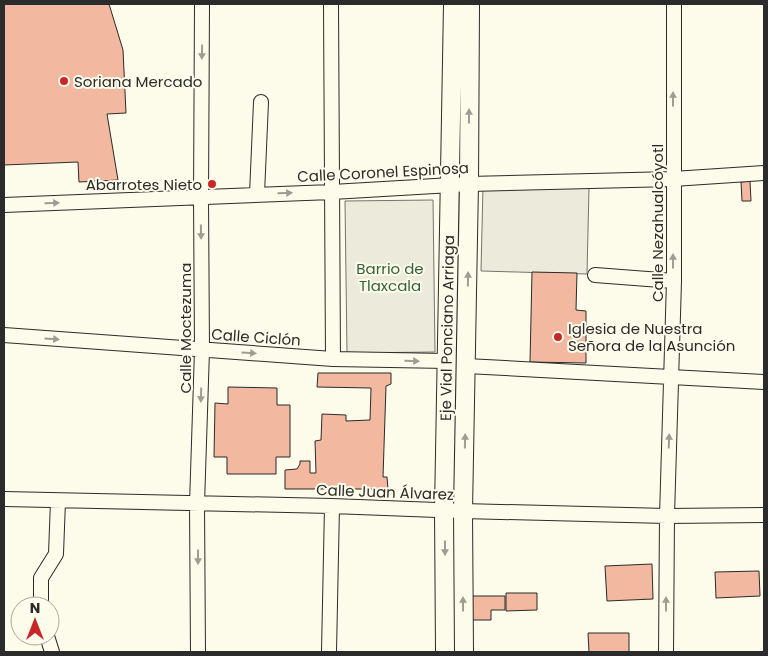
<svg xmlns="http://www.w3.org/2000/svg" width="768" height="656" viewBox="0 0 768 656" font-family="Poppins,sans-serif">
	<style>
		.green { fill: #ecebdb; stroke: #74746e }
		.building { fill: #f2b8a0; stroke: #2b2b2b }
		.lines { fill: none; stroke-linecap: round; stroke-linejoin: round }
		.minor-casing { stroke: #2b2b2b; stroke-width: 16 }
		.major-casing { stroke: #2b2b2b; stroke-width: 20 }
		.minor { stroke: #fdfbea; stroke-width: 14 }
		.major { stroke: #fdfbea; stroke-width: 18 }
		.oneway { fill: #9e9d94 }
		.poi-dot { fill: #c62828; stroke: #fdfbea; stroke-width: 2 }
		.labels { text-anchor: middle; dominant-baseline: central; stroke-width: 4; stroke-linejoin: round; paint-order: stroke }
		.poi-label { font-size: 15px; fill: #2b2b2b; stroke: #fdfbea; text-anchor: start }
		.street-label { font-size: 15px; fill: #2b2b2b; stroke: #fdfbea }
		.park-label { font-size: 15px; fill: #34623c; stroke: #fdfbea }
	</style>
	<rect width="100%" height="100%" fill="#fdfbea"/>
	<path class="green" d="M483 186 589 188 587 274 481 271Z
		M433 200 435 352 347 353 345 201Z"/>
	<path class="building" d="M4 4H109L123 50 126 113 107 114 118 180 79 182 78 162 4 165Z
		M750 181 751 201H742L741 182Z
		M532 272 577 273 576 310 586 311V363L530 362Z
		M318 373H391V384L386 386 383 477H387L388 489H285V470L297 469 300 464V461H310V473H316L315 441 321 440 322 414 346 415V421L370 420 371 388 317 387Z
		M228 387 277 388V405H290V457H276V474H227V457H214L215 403 228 404Z
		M652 564 653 599 607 601 605 566Z
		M759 571 760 596 716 598 715 572Z
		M506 593H537V610L506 611Z
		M471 596H505V610H491V620H471Z
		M588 633H629V652H589Z"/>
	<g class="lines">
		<defs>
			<path id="minor" d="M331 4 333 359
				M257 194 261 102
				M4 205 332 192 469 184 673 179 764 173
				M595 275 674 281
				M4 335 333 359 447 361
				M466 366 764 382
				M4 499 332 506 463 511 667 516 764 515
				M41 606V578L56 554 58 501
				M47 636 52 652
				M198 652 197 504 202 350 201 197 202 4
				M329 652 332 506
				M666 652 667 516 674 281V4"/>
			<path id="major" d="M445 652 444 510 453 4
				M464 652 463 511 469 184 470 4"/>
		</defs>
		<use href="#minor" class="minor-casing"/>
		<use href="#major" class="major-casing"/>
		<use href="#minor" class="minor"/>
		<use href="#major" class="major"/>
	</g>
	<defs><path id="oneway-solid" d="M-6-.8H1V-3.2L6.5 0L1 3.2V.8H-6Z" transform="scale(1.25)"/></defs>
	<g class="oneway">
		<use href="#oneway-solid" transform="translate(202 52) rotate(91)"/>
		<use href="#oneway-solid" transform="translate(673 99) rotate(-90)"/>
		<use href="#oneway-solid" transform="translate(469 116) rotate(-90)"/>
		<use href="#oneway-solid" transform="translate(285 193) rotate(-2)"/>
		<use href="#oneway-solid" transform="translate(52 203) rotate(-2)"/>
		<use href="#oneway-solid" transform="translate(201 232) rotate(89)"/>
		<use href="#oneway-solid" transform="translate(673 261) rotate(-90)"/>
		<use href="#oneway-solid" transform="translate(468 279) rotate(-89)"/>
		<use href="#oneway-solid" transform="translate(52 339) rotate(4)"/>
		<use href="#oneway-solid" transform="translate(249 353) rotate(4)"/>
		<use href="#oneway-solid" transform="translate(412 361) rotate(1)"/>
		<use href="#oneway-solid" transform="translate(201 395) rotate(92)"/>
		<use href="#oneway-solid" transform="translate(465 441) rotate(-89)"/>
		<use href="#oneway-solid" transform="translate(669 441) rotate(-88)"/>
		<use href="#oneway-solid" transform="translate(445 548) rotate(90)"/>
		<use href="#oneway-solid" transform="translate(198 557) rotate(90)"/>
		<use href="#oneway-solid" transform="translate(463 604) rotate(-90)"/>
		<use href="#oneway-solid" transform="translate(666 604) rotate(-90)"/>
	</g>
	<g class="poi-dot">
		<circle cx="64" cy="81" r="5"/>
		<circle cx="212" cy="184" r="5"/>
		<circle cx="558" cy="337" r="5"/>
	</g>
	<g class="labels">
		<g class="poi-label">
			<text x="74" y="81">Soriana Mercado</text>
			<text x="202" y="184" text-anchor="end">Abarrotes Nieto</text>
			<text x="568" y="328">Iglesia de Nuestra<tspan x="568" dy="17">Señora de la Asunción</tspan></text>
		</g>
		<g class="street-label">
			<text transform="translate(383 172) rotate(-3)">Calle Coronel Espinosa</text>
			<text transform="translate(657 223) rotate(-90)">Calle Nezahualcóyotl</text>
			<text transform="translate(185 328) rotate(-90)">Calle Moctezuma</text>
			<text transform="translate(447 328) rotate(-89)">Eje Vial Ponciano Arriaga</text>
			<text transform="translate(256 337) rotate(4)">Calle Ciclón</text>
			<text transform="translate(385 492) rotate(2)">Calle Juan Álvarez</text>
		</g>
		<g class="park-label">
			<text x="390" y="268">Barrio de<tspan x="390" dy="17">Tlaxcala</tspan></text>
		</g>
	</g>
	<rect width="768" height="656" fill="none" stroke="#2b2b2b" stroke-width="10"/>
	<g transform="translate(35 621)"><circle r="24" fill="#fdfbea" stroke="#a9a89e"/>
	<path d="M0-4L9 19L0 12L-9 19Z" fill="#c62828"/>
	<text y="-8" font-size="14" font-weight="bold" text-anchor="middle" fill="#2b2b2b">N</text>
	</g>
</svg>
